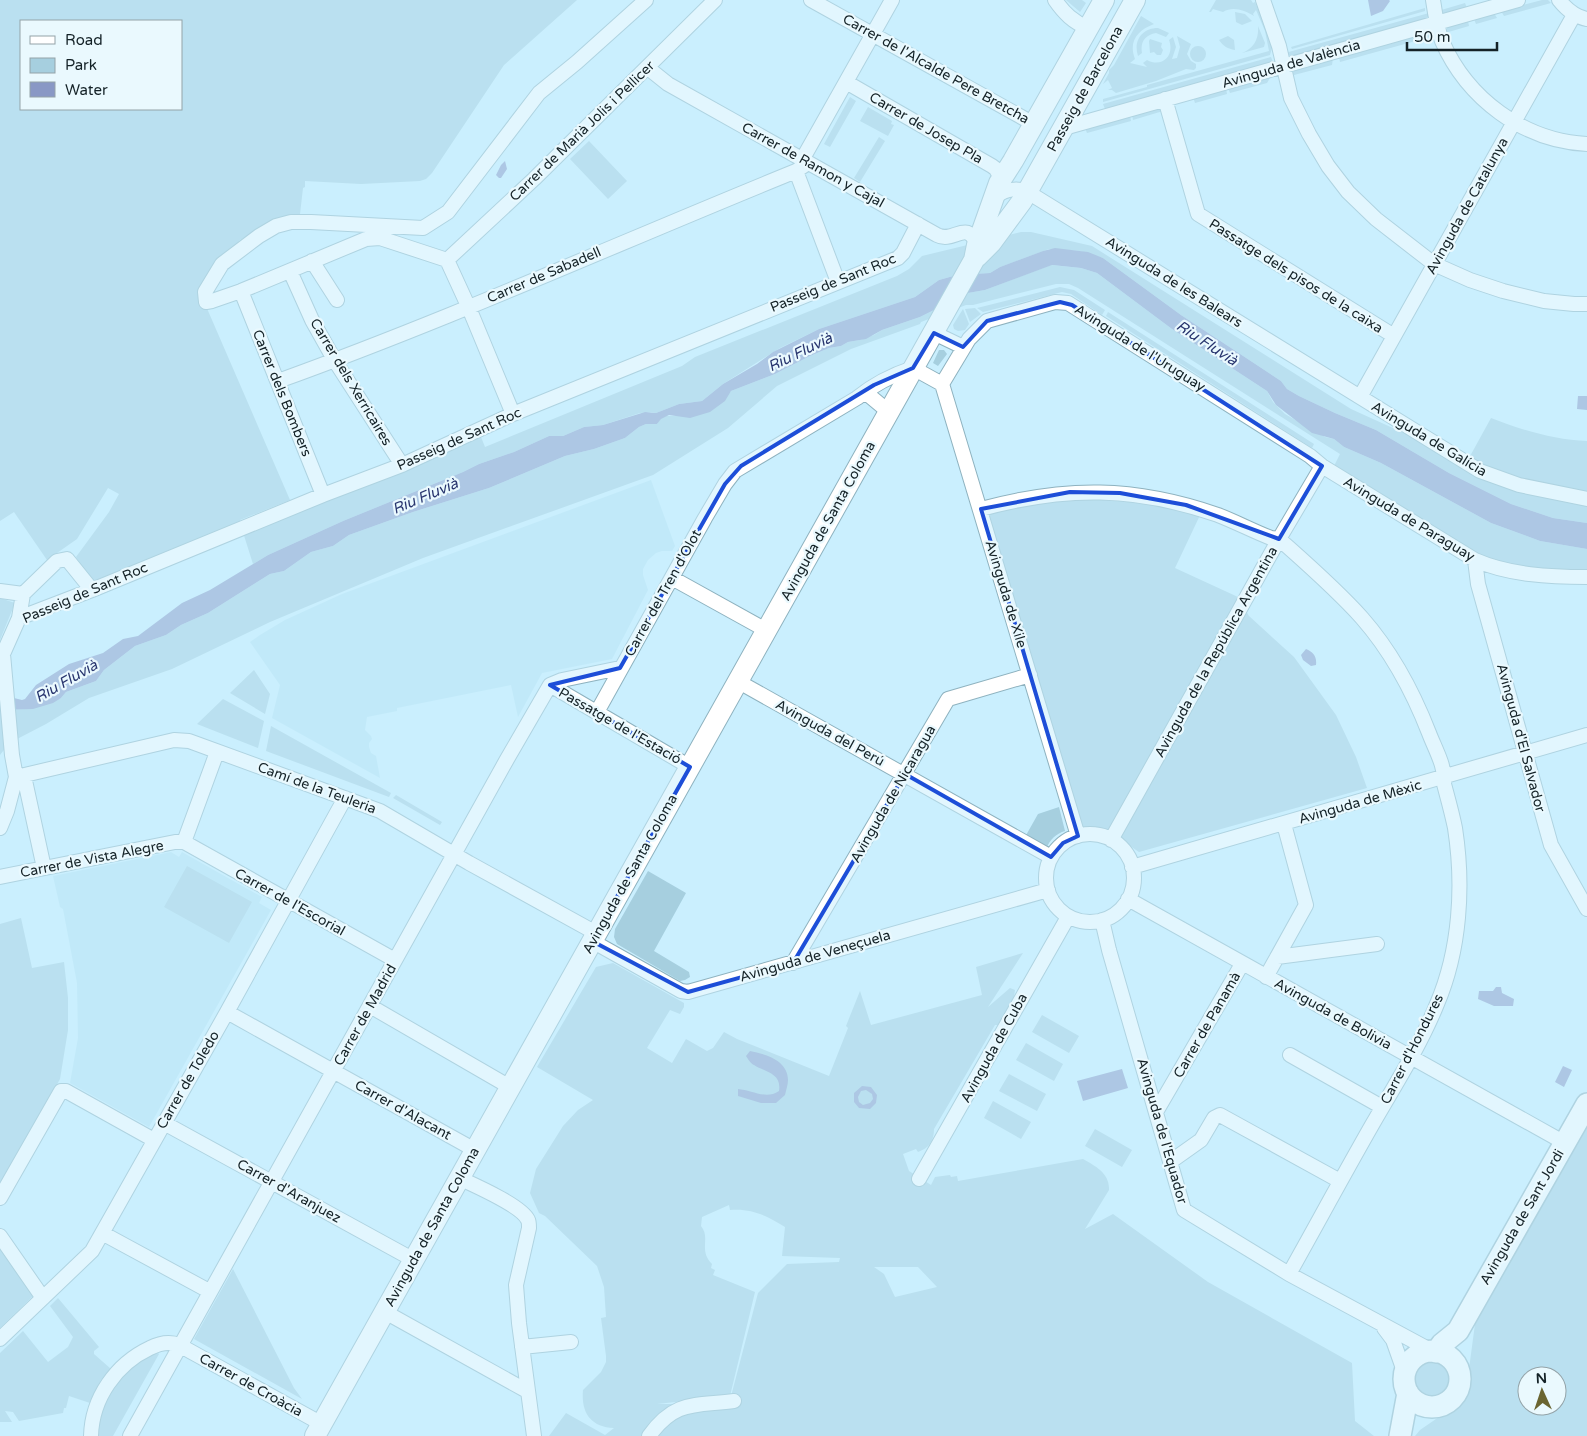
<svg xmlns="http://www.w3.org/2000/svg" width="1587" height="1436" viewBox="0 0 1587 1436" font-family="'Varela Round',sans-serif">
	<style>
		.built { fill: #b6e3f4 }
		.green { fill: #a6cfdf; fill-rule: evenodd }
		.water { fill: #8998c5; fill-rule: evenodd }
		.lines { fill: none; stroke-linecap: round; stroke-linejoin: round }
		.minor-casing { stroke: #8eb2bf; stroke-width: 16 }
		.secondary-casing { stroke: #8eb2bf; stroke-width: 22 }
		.primary-casing { stroke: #8eb2bf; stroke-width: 24 }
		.minor { stroke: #fff; stroke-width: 14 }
		.secondary { stroke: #fff; stroke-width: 20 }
		.primary { stroke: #fff; stroke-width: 21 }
		.marked { fill: none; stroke: #1d4ed8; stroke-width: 4; stroke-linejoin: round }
		.labels { text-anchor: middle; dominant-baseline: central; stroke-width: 4.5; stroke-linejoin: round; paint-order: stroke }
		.street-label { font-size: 14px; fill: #142227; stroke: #eaf9fe }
		.water-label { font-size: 15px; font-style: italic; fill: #28356e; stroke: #eaf9fe }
	</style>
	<rect width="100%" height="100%" fill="#caeffe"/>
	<path class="built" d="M651 480 675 546 672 551H662L656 553 648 560 643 569V575L648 590 612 659 542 673 518 717 511 685 397 708V711L367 717 365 730 371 736 372 739 369 743V747L371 753 376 756 380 778 272 718 280 685 250 642 260 635 285 620 342 594Z
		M171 852 179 857 182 852 262 897 259 903 271 910 149 1127 70 1083 78 1038 77 983 63 909 60 907 53 876Z"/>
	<path class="green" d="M0 0H577L504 65 432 173 426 179 420 181 361 184 305 181V187L303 188 300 214 270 224 240 240 199 290 290 500 240 520 242 526 479 432 485 447 682 366 695 357 897 276 909 269 922 256 1021 232H1031L1092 246 1351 409 1417 439 1484 478 1587 503V523L1553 518 1511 504 1449 473 1376 430 1335 413 1299 396 1287 389 1281 381 1181 315 1103 258 1080 251 1049 249 1000 267 990 273 957 275 939 280 915 297 819 329 780 348 723 384 702 401 679 404 656 413 651 412 640 413 603 425 584 427 563 436H549L514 452 479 464 463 472 343 521 268 555 253 564 241 526 92 582 76 557 109 512 119 494 108 488 77 539 47 560 14 512 0 521ZM21 21H181V109H21Z
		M1066 0H1082L1086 3 1080 12Z
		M1216 0H1251L1253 3 1255 2 1269 36 1272 48 1270 55 1103 102V99L1147 87V85L1269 51 1265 31 1256 10 1253 14 1254 16C1244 10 1233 6 1223 12L1213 9 1211 12H1209Z
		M1542 0H1548L1551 3 1504 16 1501 11Z
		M1465 3 1467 8 1444 14 1438 11Z
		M1425 8V11L1292 49 1291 47Z
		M1235 12 1245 14 1252 21 1242 25 1236 22Z
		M1429 13 1427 19 1292 57 1285 53Z
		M1494 13 1497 18 1476 24 1474 19Z
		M1141 16 1154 24C1138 30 1128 41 1135 59L1130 63 1147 67 1143 63 1147 60C1162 68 1175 56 1169 40L1173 37 1176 47 1172 59 1177 58 1180 47 1177 36 1191 44 1187 54 1191 61 1196 64V68L1194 70 1186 69 1156 81 1116 93 1112 90H1108L1112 88 1108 80 1103 84 1109 73V70L1114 65Z
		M1564 17 1565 19 1515 109 1512 112Z
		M1468 21 1469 26 1445 33 1448 26Z
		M1258 26 1265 43 1264 47 1242 53C1254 48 1259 39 1258 26Z
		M1158 28 1169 33 1166 37 1156 33C1145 35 1140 42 1142 53L1138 56C1133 41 1142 28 1158 28Z
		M1428 32 1430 37 1340 62 1339 57Z
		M1228 36 1234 40 1235 50C1228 49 1223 46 1219 40Z
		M1150 39 1162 43 1161 47 1163 50 1161 55H1157L1154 52 1150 53 1149 41Z
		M1190 54a8 8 0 1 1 16 0a8 8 0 1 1-16 0Z
		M1271 57 1273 62 1105 109 1103 104Z
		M1333 58 1332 65 1294 75 1292 74 1295 69Z
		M1271 76 1267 83 1230 93 1228 88Z
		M1226 88 1227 94 1195 103 1193 97Z
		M850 97 856 101 830 147 824 144Z
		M868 107 892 121 891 124 894 125 888 136 860 121Z
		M1158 108 1163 111 1133 120 1132 115Z
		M1130 115 1131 121 1087 133 1085 128Z
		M879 137 885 141 860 182 854 178Z
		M589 141 627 181 608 199 570 159Z
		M1051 265 1081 268 1097 273 1172 329 1267 391 1273 402 1285 414 1325 437 1334 439 1344 447 1381 463 1491 523 1540 541 1587 549V570C1551 570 1512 569 1479 554L1334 466 1340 454 1078 288 1069 284H1056L973 305H966L921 322 920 324 851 349 777 386 728 428 653 475 423 558 270 622 172 669 89 698 46 724 19 738 7 746 0 755V710L26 709 61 698 66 692 96 681 104 670 135 646 166 635 181 625 208 613 270 574 284 571 311 552 333 546 349 535 413 512 489 488 565 456 594 449 625 438 639 427 646 424H657L661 418 666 416H679L720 403 731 391 775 374 810 356 829 348 841 346 848 342 860 340 874 335 882 330 920 317 968 293 985 290Z
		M1060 287 1074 290 1105 310 1102 315 1071 294 1062 292 983 312 977 308Z
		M975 308 981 314 970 322 965 309Z
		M963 309 969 324 965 330 958 331 954 329 953 325Z
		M1108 312 1314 444 1312 448 1106 316Z
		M939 350H944L947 354 938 366 933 363Z
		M1491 418C1522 430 1554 440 1587 441V493C1545 485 1507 479 1469 458Z
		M1080 492 1202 511 1175 568 1238 597 1249 616 1294 657 1336 715 1356 757 1367 788 1139 852C1119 838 1107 831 1081 830L987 511Z
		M0 598 15 603 0 640Z
		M254 670 270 694 265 714 230 693Z
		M223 699 264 721 258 748 197 724Z
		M271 726 391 793 389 797 266 751Z
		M396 795 442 822 440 825 393 798Z
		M1059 807 1065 831C1057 833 1049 840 1047 848L1025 837 1038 814Z
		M187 866 252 902 229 943 164 907Z
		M648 871 686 893 654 951 689 972 690 977 685 980 680 981 617 944 614 937 615 929Z
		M21 918 32 968 64 962 68 998V1030L60 1079 0 1187V924Z
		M1023 953 988 1007 1010 988 1015 990 1014 997 998 1025H995L934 1129C934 1141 929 1148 918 1152L916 1149 903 1154 909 1171 931 1185 935 1177 950 1175 951 1177 957 1176 958 1181 1083 1159C1095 1166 1110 1173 1109 1190L1085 1229 1113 1214 1208 1282 1352 1363 1355 1421 1374 1436H549L566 1413 605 1435 614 1428C590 1427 581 1412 583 1390L601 1372 606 1362V1356L601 1318 606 1317 604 1287 597 1266 545 1216 539 1213 530 1193 536 1169 563 1126 578 1110 593 1100 537 1067 596 967 613 963 684 1003V1007L680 1014 670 1010 647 1048 672 1063 686 1039 707 1051 713 1048 724 1032 737 1039 829 1076 848 1028 846 1026 860 991 871 1025 982 995 976 967ZM729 1205 730 1210C752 1208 767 1216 785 1227L782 1256 840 1258 839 1262 787 1264 758 1293 729 1404H657L730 1396 755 1292 713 1275 715 1270 711 1268 712 1264C698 1250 711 1238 701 1226L702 1217ZM874 1267H918L937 1287 895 1297 884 1274Z
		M1042 1015 1079 1036 1069 1053 1032 1032Z
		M1026 1043 1063 1064 1054 1081 1016 1060Z
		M1009 1074 1046 1094 1037 1111 999 1091Z
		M993 1101 1031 1122 1021 1139 984 1118Z
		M1587 1125V1436H1415L1420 1430 1465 1399 1475 1324ZM1527 1376H1557V1406H1527Z
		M1095 1129 1132 1150 1122 1167 1085 1146Z
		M0 1245 34 1295 0 1328Z
		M233 1269 294 1388 302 1399 194 1339Z
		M58 1298 99 1347 94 1351V1354L111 1369 101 1380 90 1403 69 1396 66 1408H64L63 1413 19 1421 13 1412 5 1411 12 1422H0V1353L23 1331 48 1362 68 1347 73 1337 50 1306Z
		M156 1350 159 1354 113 1436H95L99 1413 119 1375Z
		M1415 1379a17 17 0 1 1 34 0a17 17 0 1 1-34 0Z"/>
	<path class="water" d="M1368 0H1389L1390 1 1383 11 1371 16Z
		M505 161 507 169 501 178H499L496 175 501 165Z
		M1055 248 1088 252 1103 258 1181 315 1281 381 1287 389 1299 396 1335 413 1376 430 1449 473 1511 504 1553 518 1587 523V549L1540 541 1491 523 1381 463 1344 447 1334 439 1312 433 1276 405 1267 391 1172 329 1097 273 1081 268 1052 265 985 290 968 293 920 317 882 330 866 339 848 342 841 346 829 348 810 356 775 374 731 391 725 401 710 412 690 418 669 415 661 419 657 424H646L639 427 625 438 594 449 565 456 489 488 413 512 349 535 333 546 311 552 284 571 270 574 208 613 181 625 166 635 135 646 104 670 96 681 66 692 61 698 53 703 33 709 0 710V697H10L22 700 25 699 36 685 69 664 103 653 123 639 138 636 182 603 210 590 268 555 343 521 463 472 479 464 514 452 549 436H563L584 427 603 425 645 412 656 413 679 404 702 401 723 384 757 364 773 352 819 329 915 297 939 280 957 275 990 273 1000 267 1043 251Z
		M1578 396H1587V410L1577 409Z
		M1306 649C1313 652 1317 656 1316 665L1311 666 1303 660 1301 655Z
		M1496 987H1501L1502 993 1514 999 1513 1006H1494L1478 999 1479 991H1493Z
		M750 1051C765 1054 788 1060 788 1080 788 1085 786 1090 785 1095L776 1103H761L738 1096V1089C752 1090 766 1100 779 1091 782 1073 765 1072 754 1065 751 1064 748 1059 746 1056Z
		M1563 1066 1572 1070 1564 1087 1555 1082Z
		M1122 1069 1128 1088 1083 1101 1077 1081Z
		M862 1086 871 1087 877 1095 876 1103 870 1109 859 1108 854 1102V1093ZM866 1090 872 1094 873 1099 870 1103 863 1105 859 1102 858 1097 861 1091Z"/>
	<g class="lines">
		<defs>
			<path id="minor" d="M811 0 1034 124
				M1055 0C1064 13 1073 22 1088 28
				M1263 0 1279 46 1291 98 1309 134 1328 166 1348 192 1376 219 1434 264 1470 280 1503 291 1544 301 1574 304H1587
				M1433 0C1435 14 1437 28 1442 41 1467 98 1523 141 1587 144
				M1559 0C1567 10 1575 17 1587 19
				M648 68 668 84 937 235C954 244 967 218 977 245
				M846 82 992 166 996 169 1001 178
				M1165 99 1198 214 1394 336
				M1064 128 1518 0
				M802 160 892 0
				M796 171 838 282
				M992 199C1003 190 1013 187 1026 191L1480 471 1519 485 1587 499
				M447 260 380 238 366 239 241 291 212 301 206 302 205 292 222 264 259 236 276 226 291 222H311L423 228 448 212 539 93 577 62 646 0
				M447 260 534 179 715 0
				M447 260 469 308 513 414
				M312 261 337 300
				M290 271 312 320 335 361 402 465
				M241 291 323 495
				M934 333 963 347
				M278 381C453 318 623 241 796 171L808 163
				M942 384 969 339 987 321 1055 302 1068 303 1310 456 1322 466 1475 560C1509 575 1550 577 1587 577
				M865 392 889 412
				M1360 397 1574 15
				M981 509C1066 486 1134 486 1218 515 1236 522 1253 531 1271 538L1279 539C1307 564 1336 589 1362 618 1391 651 1413 692 1429 733 1435 749 1446 767 1444 784 1448 799 1452 813 1455 828 1464 886 1460 950 1437 1004 1420 1046 1395 1085 1372 1125 1344 1174 1317 1224 1289 1274
				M1475 560 1478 584 1551 845 1587 909
				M672 578 766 630
				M0 591 23 594
				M19 618 92 590 323 495 402 465 513 414 898 258 903 253 918 224
				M739 682 1051 857
				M550 685 690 767
				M550 685 562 680 620 668
				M597 712 705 518 725 484 735 471 857 398C874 384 892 375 913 368L942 384 1078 836
				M24 776 44 868
				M16 777 174 740 189 741 380 811 469 863 596 933
				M0 828 7 811 16 777 12 755 3 654 19 618 23 594 57 561 67 559 92 590
				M1046 878a44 44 0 1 1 88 0a44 44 0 1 1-88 0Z
				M1111 840 1279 539 1322 466
				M184 842 217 752
				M1132 867 1587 735
				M0 877 175 842H184L395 960
				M1128 899 1565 1143
				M1102 920 1109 950 1184 1210 1289 1274 1432 1351
				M592 941 681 991 688 992 1048 890
				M1277 957 1377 944
				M793 963 948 699 1030 675
				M1266 977 1306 905 1284 824
				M370 1006 510 1087
				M227 1012 475 1150
				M1290 1055 1382 1107
				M1156 1112 1242 964
				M164 1123 414 1260
				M1170 1162 1201 1140 1214 1118 1220 1115 1340 1181
				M459 1178C474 1185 522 1206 528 1220 529 1222 529 1225 529 1228L516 1285 519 1323 534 1436
				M919 1179 1068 917
				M0 1198 61 1091H66L154 1140
				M102 1233 209 1291
				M0 1236 43 1298
				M385 1312 527 1391
				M1384 1328 1393 1340 1405 1374
				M0 1339 92 1251 227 1012 345 798
				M522 1347 571 1342
				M91 1436C92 1398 116 1364 150 1348 160 1343 169 1341 179 1345L322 1424
				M130 1436 506 761 550 685
				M649 1436C675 1400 694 1406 734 1401"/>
			<path id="secondary" d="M977 257 991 243 1022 201 1135 0
				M315 1436 974 260 977 245 999 183 1013 161 1104 0"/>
			<path id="primary" d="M1404 1379a28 28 0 1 1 56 0a28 28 0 1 1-56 0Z
				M1436 1352 1442 1344 1458 1331 1587 1104
				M1400 1436 1408 1393"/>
		</defs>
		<use href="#minor" class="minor-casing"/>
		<use href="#secondary" class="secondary-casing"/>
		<use href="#primary" class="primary-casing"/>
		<use href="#minor" class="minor"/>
		<use href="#secondary" class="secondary"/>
		<use href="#primary" class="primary"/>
	</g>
	<path d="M0 0H1587V1436H0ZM1060 302 1072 305 1322 466 1279 539 1186 505 1120 493 1070 492 981 509 1078 836 1063 843 1051 857 905 774 793 963 688 992 592 941 690 767 550 685 620 668 725 484 741 466 874 385 913 368 934 333 963 347 987 321Z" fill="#caeffe" fill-opacity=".55" fill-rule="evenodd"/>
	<path class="marked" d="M1060 302 1072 305 1322 466 1279 539 1186 505 1120 493 1070 492 981 509 1078 836 1063 843 1051 857 905 774 793 963 688 992 592 941 690 767 550 685 620 668 725 484 741 466 874 385 913 368 934 333 963 347 987 321Z"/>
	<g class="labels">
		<g class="street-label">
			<text transform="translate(1291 64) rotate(-16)">Avinguda de València</text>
			<text transform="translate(936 69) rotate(29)">Carrer de l'Alcalde Pere Bretcha</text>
			<text transform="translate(1085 89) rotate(-61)">Passeig de Barcelona</text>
			<text transform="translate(926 128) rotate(30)">Carrer de Josep Pla</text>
			<text transform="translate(582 131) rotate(-44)">Carrer de Marià Jolis i Pellicer</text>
			<text transform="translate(813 165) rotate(29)">Carrer de Ramon y Cajal</text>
			<text transform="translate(1467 206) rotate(-61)">Avinguda de Catalunya</text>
			<text transform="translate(544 275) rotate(-23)">Carrer de Sabadell</text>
			<text transform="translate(1296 276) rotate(32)">Passatge dels pisos de la caixa</text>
			<text transform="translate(1174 282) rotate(32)">Avinguda de les Balears</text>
			<text transform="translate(833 283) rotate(-22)">Passeig de Sant Roc</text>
			<text transform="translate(1140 348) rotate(32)">Avinguda de l'Uruguay</text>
			<text transform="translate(351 382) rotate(59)">Carrer dels Xerricaires</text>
			<text transform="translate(282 393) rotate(68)">Carrer dels Bombers</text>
			<text transform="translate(459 439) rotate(-24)">Passeig de Sant Roc</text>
			<text transform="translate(1429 439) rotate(31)">Avinguda de Galícia</text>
			<text transform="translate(1409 519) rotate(31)">Avinguda de Paraguay</text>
			<text transform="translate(828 521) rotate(-61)">Avinguda de Santa Coloma</text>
			<text transform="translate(85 593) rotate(-23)">Passeig de Sant Roc</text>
			<text transform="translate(663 593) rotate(-61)">Carrer del Tren d'Olot</text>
			<text transform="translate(1006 594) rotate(73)">Avinguda de Xile</text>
			<text transform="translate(1216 652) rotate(-61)">Avinguda de la República Argentina</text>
			<text transform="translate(620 726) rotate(30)">Passatge de l'Estació</text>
			<text transform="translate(830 733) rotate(29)">Avinguda del Perú</text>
			<text transform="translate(1521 738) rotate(75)">Avinguda d'El Salvador</text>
			<text transform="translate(317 788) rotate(20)">Camí de la Teuleria</text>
			<text transform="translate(893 794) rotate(-60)">Avinguda de Nicaragua</text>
			<text transform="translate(1360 802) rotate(-16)">Avinguda de Mèxic</text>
			<text transform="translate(92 859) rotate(-11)">Carrer de Vista Alegre</text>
			<text transform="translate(630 874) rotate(-61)">Avinguda de Santa Coloma</text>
			<text transform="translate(290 902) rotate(29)">Carrer de l'Escorial</text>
			<text transform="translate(815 956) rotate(-16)">Avinguda de Veneçuela</text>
			<text transform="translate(1333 1014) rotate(29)">Avinguda de Bolivia</text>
			<text transform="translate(365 1015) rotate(-61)">Carrer de Madrid</text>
			<text transform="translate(1207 1025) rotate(-60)">Carrer de Panamà</text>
			<text transform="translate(994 1048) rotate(-61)">Avinguda de Cuba</text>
			<text transform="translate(1412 1049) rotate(-63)">Carrer d'Hondures</text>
			<text transform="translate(188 1080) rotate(-60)">Carrer de Toledo</text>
			<text transform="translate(403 1110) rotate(29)">Carrer d'Alacant</text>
			<text transform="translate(1162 1131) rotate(74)">Avinguda de l'Equador</text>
			<text transform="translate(289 1191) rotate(29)">Carrer d'Aranjuez</text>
			<text transform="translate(1522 1217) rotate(-60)">Avinguda de Sant Jordi</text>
			<text transform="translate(432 1227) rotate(-61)">Avinguda de Santa Coloma</text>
			<text transform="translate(251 1385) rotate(29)">Carrer de Croàcia</text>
		</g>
		<g class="water-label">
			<text transform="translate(1207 343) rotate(33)">Riu Fluvià</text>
			<text transform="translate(800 352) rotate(-26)">Riu Fluvià</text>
			<text transform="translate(425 496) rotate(-23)">Riu Fluvià</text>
			<text transform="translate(66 681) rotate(-30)">Riu Fluvià</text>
		</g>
	</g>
	<rect x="20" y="20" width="162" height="90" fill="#eaf9fe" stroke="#94a3a8"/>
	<rect x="30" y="36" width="25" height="8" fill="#ffffff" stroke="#94a3a8"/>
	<text x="65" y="45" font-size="15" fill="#142227">Road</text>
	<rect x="30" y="58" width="25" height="15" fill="#a6cfdf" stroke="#94a3a8"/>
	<text x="65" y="70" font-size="15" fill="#142227">Park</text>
	<rect x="30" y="82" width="25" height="15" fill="#8998c5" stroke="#94a3a8"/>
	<text x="65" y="95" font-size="15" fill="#142227">Water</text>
	<g transform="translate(1542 1391) rotate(357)"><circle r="24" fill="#eaf9fe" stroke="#94a3a8"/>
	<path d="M0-4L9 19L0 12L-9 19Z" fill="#6a6531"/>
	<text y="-8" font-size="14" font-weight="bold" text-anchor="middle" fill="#142227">N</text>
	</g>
	<path d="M1407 42v8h90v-8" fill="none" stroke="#142227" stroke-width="2.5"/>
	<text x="1414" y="42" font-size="15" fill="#142227" stroke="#eaf9fe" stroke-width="4" paint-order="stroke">50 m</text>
</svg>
